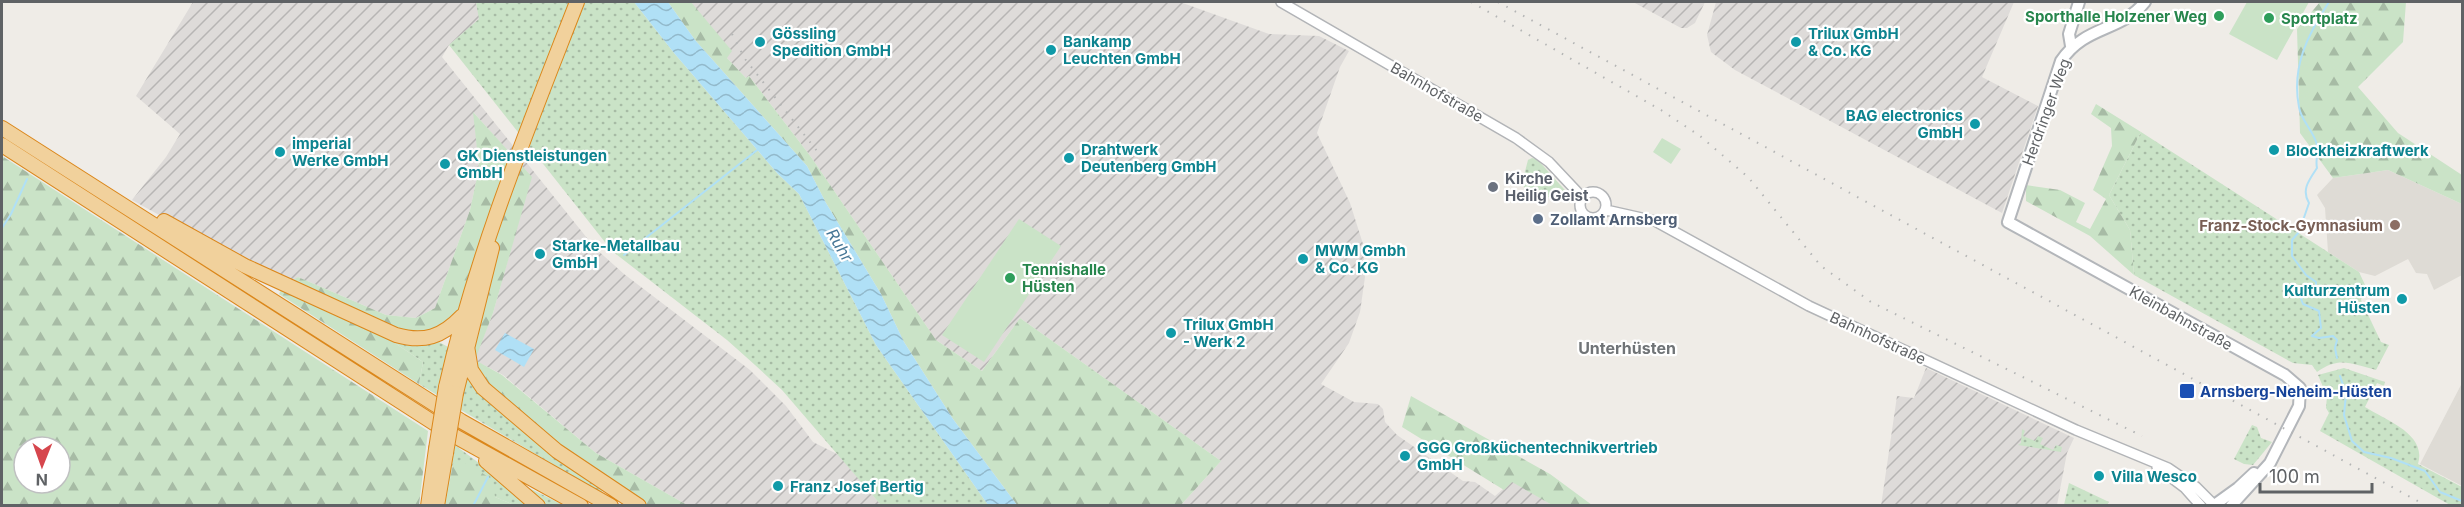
<svg xmlns="http://www.w3.org/2000/svg" width="2464" height="507" viewBox="0 0 2464 507" font-family="Inter,sans-serif">
	<style>
		.industrial { fill: url(#industrial-furrows) }
		.education { fill: #dedbd5 }
		.grass { fill: url(#grass-dots) }
		.forest { fill: url(#forest-firs); fill-rule: evenodd }
		.garden { fill: #cae3c7 }
		.water { fill: url(#water-waves) }
		.lines { fill: none; stroke-linecap: round; stroke-linejoin: round }
		.stream { stroke: #b0e0f6; stroke-width: 2 }
		.tertiary-casing { stroke: #b2b4b7; stroke-width: 12 }
		.secondary-casing { stroke: #b3b6ba; stroke-width: 14 }
		.motorway-casing { stroke: #db871b; stroke-width: 16 }
		.tertiary { stroke: #fff; stroke-width: 9 }
		.secondary { stroke: #fff; stroke-width: 10 }
		.motorway { stroke: #f1d19c; stroke-width: 14 }
		.rail { stroke: #b4b5b5; stroke-width: 2; stroke-dasharray: 1.5 8; stroke-linecap: butt }
		.motorway-bridge-casing { stroke: #db871b; stroke-width: 16; stroke-linecap: butt }
		.motorway-bridge { stroke: #f1d19c; stroke-width: 14 }
		.leisure-dot { fill: #2e9e5b; stroke: #fff; stroke-width: 2 }
		.culture-dot { fill: #0f9aa8; stroke: #fff; stroke-width: 2 }
		.worship-dot { fill: #6b7280; stroke: #fff; stroke-width: 2 }
		.service-dot { fill: #5c6f8a; stroke: #fff; stroke-width: 2 }
		.education-dot { fill: #8d6e63; stroke: #fff; stroke-width: 2 }
		.transit-dot { fill: #1a4fb4; stroke: #fff; stroke-width: 2 }
		.labels { text-anchor: middle; dominant-baseline: central; stroke-width: 4.5; stroke-linejoin: round; paint-order: stroke }
		.leisure-label { font-size: 15px; font-weight: bold; fill: #27864d; stroke: #fff; text-anchor: start }
		.culture-label { font-size: 15px; font-weight: bold; fill: #0d838f; stroke: #fff; text-anchor: start }
		.street-label { font-size: 15px; fill: #5f6265; stroke: #fff }
		.worship-label { font-size: 15px; font-weight: bold; fill: #5b616d; stroke: #fff; text-anchor: start }
		.service-label { font-size: 15px; font-weight: bold; fill: #4e5e75; stroke: #fff; text-anchor: start }
		.education-label { font-size: 15px; font-weight: bold; fill: #785e54; stroke: #fff; text-anchor: end }
		.transit-label { font-size: 15px; font-weight: bold; fill: #164399; stroke: #fff; text-anchor: start }
		.water-label { font-size: 16px; font-style: italic; fill: #477796; stroke: #fff }
		.neighbourhood-label { font-size: 16px; font-weight: bold; fill: #707477; stroke: #fff }
	</style>
	<defs>
		<pattern id="industrial-furrows" width="10" height="10" patternUnits="userSpaceOnUse" patternTransform="scale(1.5)"><rect width="10" height="10" fill="#dedbd9"/><path d="M-1 1l2-2M0 10L10 0M9 11l2-2" fill="none" stroke="#b7b5b4"/></pattern>
		<pattern id="grass-dots" width="8" height="8" patternUnits="userSpaceOnUse" patternTransform="scale(1.5)"><rect width="8" height="8" fill="#cae3c7"/><path d="M2 2h.1M6 6h.1" fill="none" stroke="#a7bba5" stroke-width="1.8" stroke-linecap="round"/></pattern>
		<pattern id="forest-firs" width="22" height="20" patternUnits="userSpaceOnUse" patternTransform="scale(1.5)"><rect width="22" height="20" fill="#cae3c7"/><path d="M5 1l3.5 6h-7zM16 11l3.5 6h-7z" fill="#a7bba5"/></pattern>
		<pattern id="water-waves" width="16" height="10" patternUnits="userSpaceOnUse" patternTransform="scale(1.5)"><rect width="16" height="10" fill="#b0e0f6"/><path d="M0 5q4-4 8 0t8 0" fill="none" stroke="#92b9cb"/></pattern>
	</defs>
	<rect width="100%" height="100%" fill="#efece7"/>
	<path class="industrial" d="M193 2H476L480 19 449 45 442 57 595 248 624 274 750 370 786 406 813 442 839 455 881 505H687L596 453 503 375 474 360 493 313 531 177 474 113 479 168 470 210 435 308 416 318 386 315 298 277 288 286 132 200 166 157 180 134 136 96Z
		M691 2H1180L1269 34 1319 36 1349 51 1340 67 1317 133 1350 203 1363 244 1365 277 1360 312 1349 343 1321 384 1354 402 1378 404 1383 409 1385 422 1397 435 1463 481 1475 482 1495 496 1512 481 1552 505H1181L1221 461 1020 318 982 371 936 340 811 157 749 76 746 78 727 58Z
		M1633 2H1705L1695 23 1687 28H1681Z
		M1716 2H2014L1982 77 2038 106 2002 213 1735 70 1711 52 1707 35Z
		M1926 368 2074 438 2067 453 2057 505 1881 506 1897 396 1914 398Z"/>
	<path class="education" d="M2388 170 2462 204V275L2434 290 2427 274 2416 273 2408 259 2375 276 2359 272 2328 252 2325 208 2317 195 2333 178Z
		M2462 383V486L2420 464Z"/>
	<path class="grass" d="M476 2H634L674 53 778 174 799 194 876 345 988 505H881L782 390 755 365 727 340 612 251 449 45 479 19Z
		M2141 132 2359 272 2366 287 2361 300 2381 342 2389 345 2376 370C2351 364 2340 356 2317 372L2312 365 2293 363 2134 275 2130 230 2109 195Z
		M1532 158 1537 159 1572 198 1571 203 1526 191 1522 183 1528 160Z
		M389 339 420 345 437 341 450 348 439 396 419 384 423 362Z
		M2344 368 2385 382 2384 386 2377 383 2365 407C2387 421 2427 434 2418 464L2462 487V505H2450L2320 431 2329 413 2326 408 2327 396 2318 375Z
		M465 369 499 410 545 449 603 490 601 493 461 410Z
		M2252 425 2257 427 2261 438 2272 442 2253 465 2244 464 2234 459Z
		M2022 429 2025 431 2023 436 2035 441 2038 436 2043 438 2040 444 2053 450 2056 445 2062 447 2061 452 2018 445 2021 443Z
		M452 443 522 495 529 488 563 505H514L495 497 453 464 445 505 442 506Z
		M2069 483 2109 502 2107 505H2064Z"/>
	<path class="forest" d="M668 2H691L732 51 727 58 746 78 749 76 811 157 936 340 982 371 1020 318 1221 461 1181 505H1017L953 419 904 342 881 294 826 203 807 166 695 40Z
		M2320 2H2406L2403 42 2358 87 2398 133 2462 175V204L2388 170 2333 178 2300 133 2297 29Z
		M2096 104 2141 132 2109 195 2130 230 2134 275 2090 236 2026 201V185L2060 190 2085 203 2076 222 2090 229 2106 199 2093 190 2112 146 2111 128 2091 114Z
		M473 112 532 177 493 313 475 360 502 375 596 453 687 505H649L645 503C606 477 478 401 472 354 471 344 477 329 479 318 457 323 435 333 413 334L290 282 298 277 386 315 416 318 435 308 470 210 479 168Z
		M2 156 428 431 419 505H2ZM24 447H60V483H24Z
		M281 290 389 339 423 362 419 384 279 294Z
		M1411 396 1550 474 1592 505H1552L1512 482 1504 490 1402 427Z
		M457 461 468 464 493 480 495 497 514 505H445L453 464Z"/>
	<path class="garden" d="M2247 2H2309L2277 60 2229 34Z
		M1662 138 1681 149 1671 164 1653 152Z
		M1019 219 1061 246 984 362 942 335Z"/>
	<path class="water" d="M634 2H668L695 40 807 166 826 203 881 294 904 342 953 419 1017 505H988L876 345 799 194 778 174 674 53Z
		M505 333 534 349 524 367 495 350Z"/>
	<g class="lines">
		<path class="stream" d="M2329 2C2308 34 2291 67 2299 107 2301 121 2314 131 2317 145 2319 153 2315 159 2317 168 2309 180 2301 190 2309 203L2299 232 2292 240V256L2306 275 2316 282V289L2306 293 2301 299 2303 304 2319 311 2321 328 2312 336 2319 338 2333 336 2337 340 2335 348 2337 358
			M2 228 11 214 27 179
			M624 255 761 147
			M2340 376 2346 394 2344 415 2352 441 2364 452 2391 458 2425 471 2440 492 2462 501
			M473 506 488 477"/>
		<defs>
			<path id="tertiary" d="M1281 2 1516 138 1549 162 1582 197
				M1580 205a13 13 0 1 1 26 0a13 13 0 1 1-26 0Z
				M1606 210 1655 221 1809 306 2076 430 2168 468 2196 487 2213 504
				M2157 467 2185 488 2201 506"/>
			<path id="secondary" d="M2145 2C2121 32 2085 25 2061 61L2008 222 2285 375 2300 388 2299 406 2270 463 2231 506
				M2071 46 2069 34 2079 2
				M2213 506 2238 488 2254 473"/>
			<path id="motorway" d="M2 128 461 421 611 506
				M2 145 451 434 581 506
				M164 221 245 266 396 335C424 343 442 337 462 316
				M467 346 471 370 483 388 557 451 639 506
				M446 387C476 254 528 128 577 2
				M456 393 492 248
				M486 461 538 506
				M428 506 436 449
				M437 506 446 453"/>
		</defs>
		<use href="#tertiary" class="tertiary-casing"/>
		<use href="#secondary" class="secondary-casing"/>
		<use href="#motorway" class="motorway-casing"/>
		<use href="#tertiary" class="tertiary"/>
		<use href="#secondary" class="secondary"/>
		<use href="#motorway" class="motorway"/>
		<path class="rail" d="M1471 2 1661 110 1700 136 1748 177 1821 266 1871 302 2142 436
			M1498 2 2427 506
			M732 34 745 59 817 151"/>
		<defs>
			<path id="motorway-bridge" d="M436 449 446 387
				M446 453 456 393"/>
		</defs>
		<use href="#motorway-bridge" class="motorway-bridge-casing"/>
		<use href="#motorway-bridge" class="motorway-bridge"/>
	</g>
	<g class="leisure-dot">
		<circle cx="2219" cy="16" r="6"/>
		<circle cx="2269" cy="18" r="6"/>
		<circle cx="1010" cy="278" r="6"/>
	</g>
	<g class="culture-dot">
		<circle cx="760" cy="42" r="6"/>
		<circle cx="1796" cy="42" r="6"/>
		<circle cx="1051" cy="50" r="6"/>
		<circle cx="1975" cy="124" r="6"/>
		<circle cx="2274" cy="150" r="6"/>
		<circle cx="280" cy="152" r="6"/>
		<circle cx="1069" cy="158" r="6"/>
		<circle cx="445" cy="164" r="6"/>
		<circle cx="540" cy="254" r="6"/>
		<circle cx="1303" cy="259" r="6"/>
		<circle cx="2402" cy="299" r="6"/>
		<circle cx="1171" cy="333" r="6"/>
		<circle cx="1405" cy="456" r="6"/>
		<circle cx="2099" cy="476" r="6"/>
		<circle cx="778" cy="486" r="6"/>
	</g>
	<circle class="worship-dot" cx="1493" cy="187" r="6"/>
	<circle class="service-dot" cx="1538" cy="219" r="6"/>
	<circle class="education-dot" cx="2395" cy="225" r="6"/>
	<rect class="transit-dot" x="2179" y="383" width="16" height="16" rx="3"/>
	<g class="labels">
		<g class="leisure-label">
			<text x="2207" y="16" text-anchor="end">Sporthalle Holzener Weg</text>
			<text x="2281" y="18">Sportplatz</text>
			<text x="1022" y="269">Tennishalle<tspan x="1022" dy="17">Hüsten</tspan></text>
		</g>
		<g class="culture-label">
			<text x="772" y="33">Gössling<tspan x="772" dy="17">Spedition GmbH</tspan></text>
			<text x="1808" y="33">Trilux GmbH<tspan x="1808" dy="17">&amp; Co. KG</tspan></text>
			<text x="1063" y="41">Bankamp<tspan x="1063" dy="17">Leuchten GmbH</tspan></text>
			<text x="1963" y="115" text-anchor="end">BAG electronics<tspan x="1963" dy="17">GmbH</tspan></text>
			<text x="292" y="143">imperial<tspan x="292" dy="17">Werke GmbH</tspan></text>
			<text x="1081" y="149">Drahtwerk<tspan x="1081" dy="17">Deutenberg GmbH</tspan></text>
			<text x="2286" y="150">Blockheizkraftwerk</text>
			<text x="457" y="155">GK Dienstleistungen<tspan x="457" dy="17">GmbH</tspan></text>
			<text x="552" y="245">Starke-Metallbau<tspan x="552" dy="17">GmbH</tspan></text>
			<text x="1315" y="250">MWM Gmbh<tspan x="1315" dy="17">&amp; Co. KG</tspan></text>
			<text x="2390" y="290" text-anchor="end">Kulturzentrum<tspan x="2390" dy="17">Hüsten</tspan></text>
			<text x="1183" y="324">Trilux GmbH<tspan x="1183" dy="17">- Werk 2</tspan></text>
			<text x="1417" y="447">GGG Großküchentechnikvertrieb<tspan x="1417" dy="17">GmbH</tspan></text>
			<text x="2111" y="476">Villa Wesco</text>
			<text x="790" y="486">Franz Josef Bertig</text>
		</g>
		<g class="street-label">
			<text transform="translate(1437 92) rotate(30)">Bahnhofstraße</text>
			<text transform="translate(2046 112) rotate(-70)">Herdringer Weg</text>
			<text transform="translate(2181 318) rotate(29)">Kleinbahnstraße</text>
			<text transform="translate(1878 338) rotate(25)">Bahnhofstraße</text>
		</g>
		<g class="worship-label">
			<text x="1505" y="178">Kirche<tspan x="1505" dy="17">Heilig Geist</tspan></text>
		</g>
		<g class="service-label">
			<text x="1550" y="219">Zollamt Arnsberg</text>
		</g>
		<g class="education-label">
			<text x="2383" y="225">Franz-Stock-Gymnasium</text>
		</g>
		<g class="transit-label">
			<text x="2200" y="391">Arnsberg-Neheim-Hüsten</text>
		</g>
		<g class="water-label">
			<text transform="translate(840 245) rotate(59)">Ruhr</text>
		</g>
		<g class="neighbourhood-label">
			<text x="1627" y="348">Unterhüsten</text>
		</g>
	</g>
	<rect width="2464" height="507" fill="none" stroke="#5f6265" stroke-width="6"/>
	<g transform="translate(42 465) rotate(181)"><circle r="28" fill="#ffffff" stroke="#bfc0c1" stroke-width="1.5"/>
	<path d="M0-4.5L10 22L0 15L-10 22Z" fill="#d6464d"/>
	<text y="-9" font-size="16" font-weight="bold" text-anchor="middle" fill="#5f6265">N</text>
	</g>
	<path d="M2260 483v9h112v-9" fill="none" stroke="#5f6265" stroke-width="3"/>
	<text x="2269" y="483" font-size="18" fill="#5f6265" stroke="#ffffff" stroke-width="4.5" paint-order="stroke">100 m</text>
</svg>
